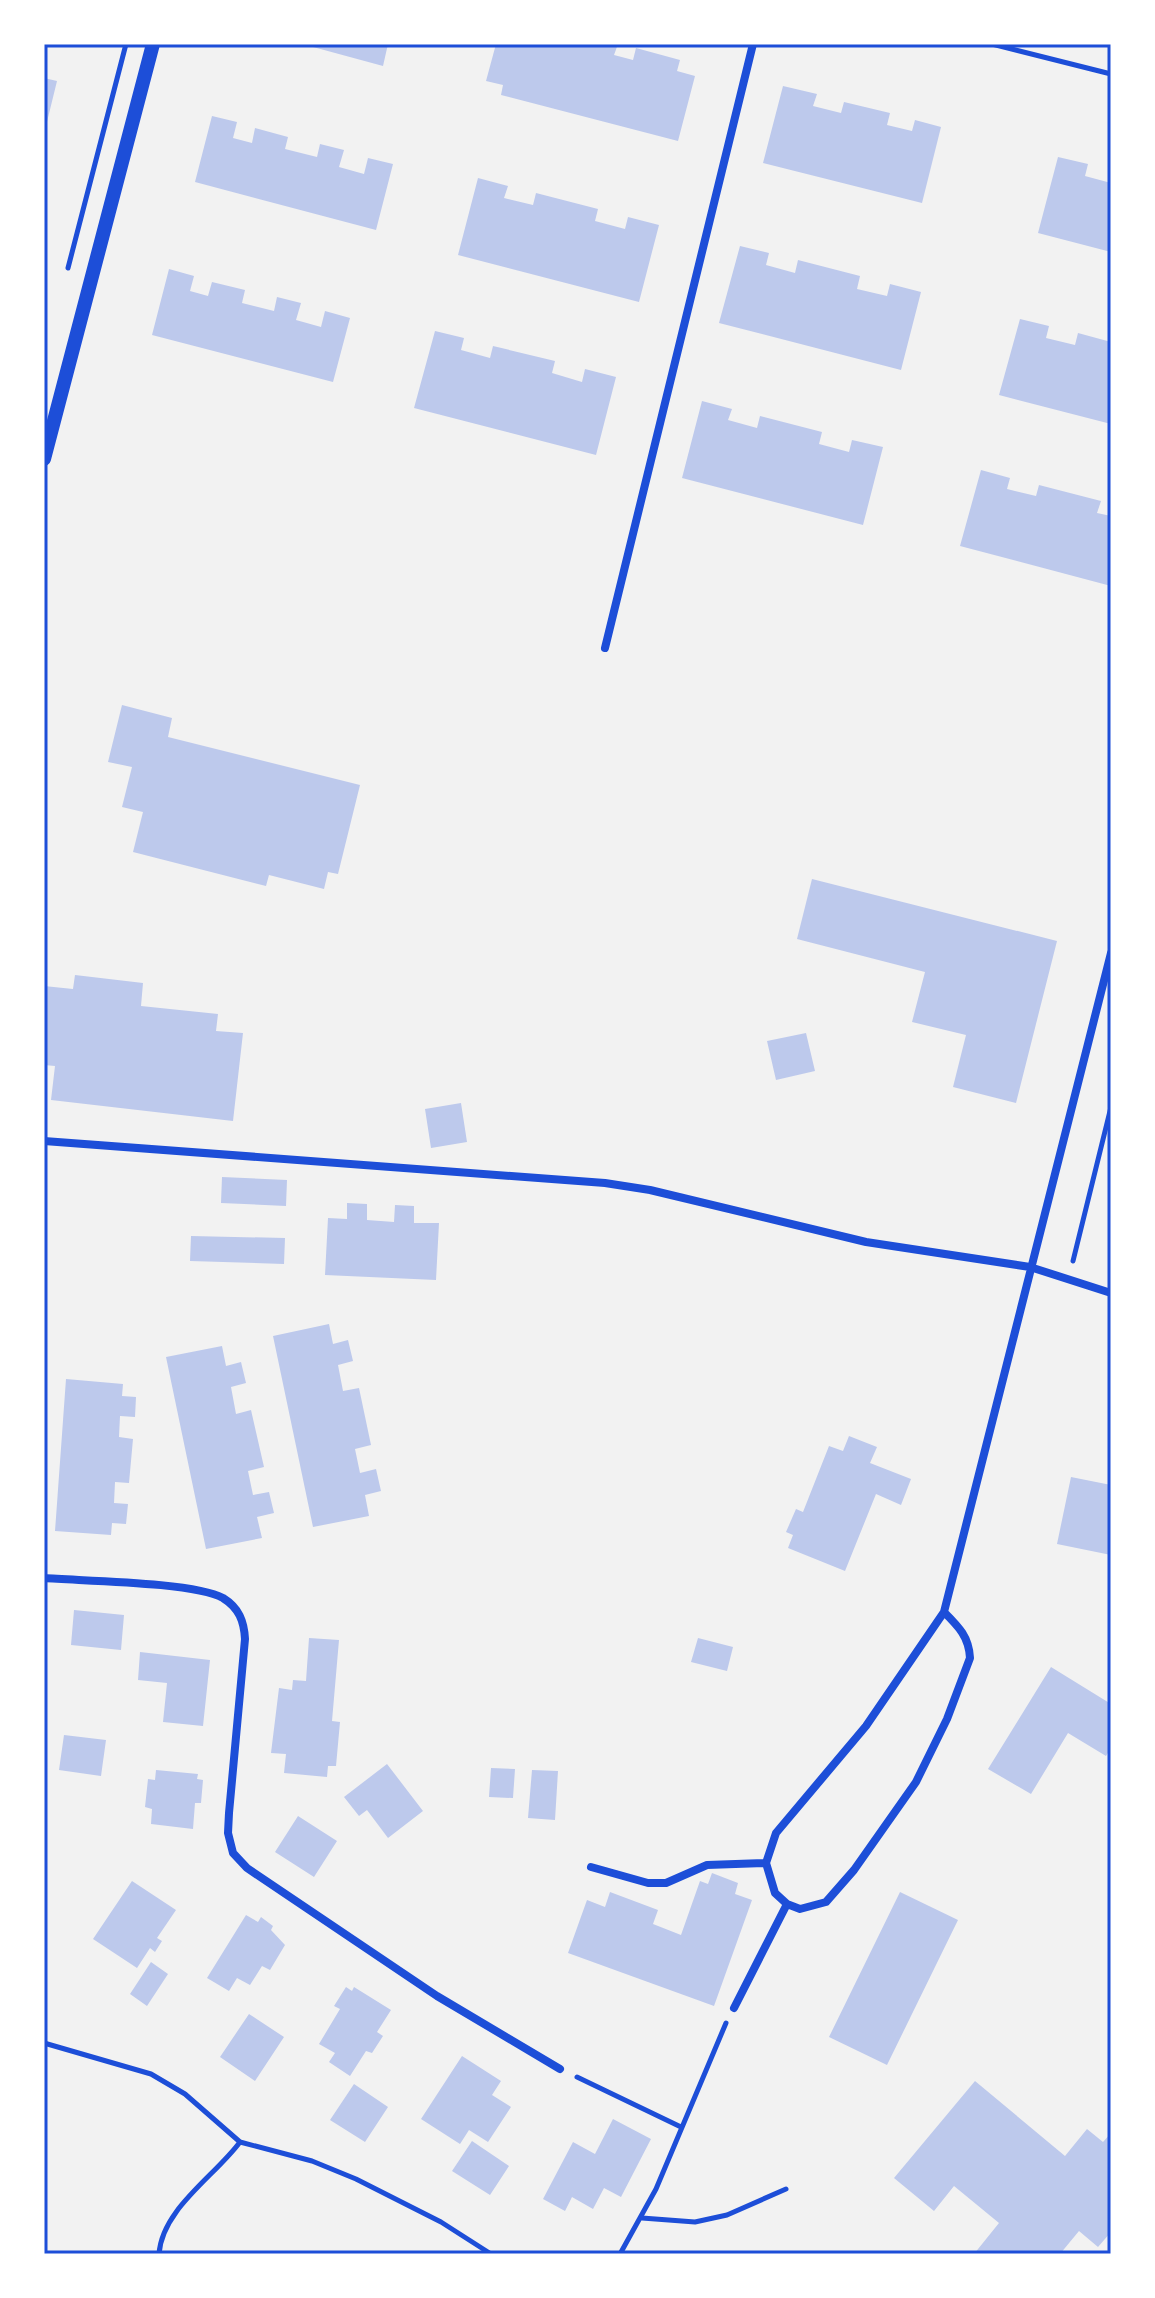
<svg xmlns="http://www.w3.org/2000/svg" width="1155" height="2298" viewBox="0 0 1155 2298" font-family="'Titillium Web',sans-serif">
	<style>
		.building { fill: #bdc9ec }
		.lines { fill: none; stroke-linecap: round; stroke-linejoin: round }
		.path { stroke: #1d4ed8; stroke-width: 5 }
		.minor { stroke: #1d4ed8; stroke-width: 8 }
		.tertiary { stroke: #1d4ed8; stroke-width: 14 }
		.neatline { fill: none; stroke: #1d4ed8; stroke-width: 3 }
	</style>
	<rect width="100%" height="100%" fill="#f2f2f2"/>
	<path class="building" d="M302 44H388L383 66Z
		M496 44H618L614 55 633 60 636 48 680 60 677 71 695 76 678 141 501 95 503 85 486 81Z
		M44 78 57 81 45 130H44Z
		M783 86 817 94 813 106 841 113 844 102 890 113 887 125 912 131 915 120 941 127 922 203 763 163Z
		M212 116 237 122 233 138 252 143 255 128 288 137 285 149 317 157 320 144 344 150 339 167 364 174 368 158 393 164 376 230 195 182Z
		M1058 157 1088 164 1085 176 1111 183V252L1038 233Z
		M478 178 508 186 504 198 533 205 536 193 598 209 595 221 625 229 628 217 659 225 639 302 458 255Z
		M740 246 769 253 766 265 795 273 798 260 860 276 857 289 887 296 890 284 921 292 901 370 719 323Z
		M169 269 194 276 190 291 208 296 212 282 245 290 242 303 274 311 277 297 301 303 296 320 321 327 325 311 350 318 333 382 152 335Z
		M1020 319 1049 326 1046 338 1075 345 1078 333 1111 342V424L999 395Z
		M435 331 464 338 461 350 490 358 493 346 555 361 552 373 582 382 585 369 616 377 596 455 414 408Z
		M702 401 732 409 728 420 757 428 760 416 822 432 819 444 849 452 852 440 883 447 863 525 682 478Z
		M981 470 1010 478 1007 489 1036 496 1039 485 1101 501 1097 513 1111 516V586L960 546Z
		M122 705 172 718 168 737 360 785 338 874 328 872 324 889 269 875 266 886 133 852 143 812 122 807 132 767 108 762Z
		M812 879 1057 941 1016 1103 953 1087 966 1035 912 1022 925 972 797 939Z
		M75 975 143 983 141 1006 218 1014 216 1031 243 1033 233 1121 51 1100 55 1066 44 1065V986L73 989Z
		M806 1033 815 1071 776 1080 767 1041Z
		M461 1103 467 1142 431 1148 425 1109Z
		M222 1177 287 1180 286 1206 221 1203Z
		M347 1203 367 1204V1220L394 1222 395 1205 414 1206V1223H439L436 1280 325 1275 328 1218 347 1219Z
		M191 1236 285 1238 284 1264 190 1261Z
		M329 1324 333 1344 348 1340 353 1361 338 1365 343 1391 359 1388 371 1445 355 1449 360 1473 376 1469 381 1491 365 1495 369 1516 313 1527 273 1336Z
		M222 1346 226 1366 241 1362 246 1383 231 1387 236 1414 251 1410 264 1467 248 1471 253 1495 269 1492 274 1513 257 1517 262 1538 206 1549 166 1357Z
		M66 1379 123 1384 122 1396 136 1397 135 1417 120 1416 119 1437 133 1439 129 1483 115 1482 114 1503 128 1504 126 1524 112 1523 111 1535 55 1531Z
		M849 1436 877 1447 870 1463 911 1479 901 1505 876 1494 845 1571 788 1548 793 1535 786 1532 796 1509 803 1512 829 1446 843 1451Z
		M1071 1477 1111 1485V1555L1057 1544Z
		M74 1610 124 1615 121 1650 71 1645Z
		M309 1638 339 1640 332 1721 340 1722 336 1766H328L327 1777 284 1773 286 1754 271 1753 279 1688 292 1690 293 1680 306 1681Z
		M698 1638 733 1647 727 1671 691 1662Z
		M140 1652 210 1660 203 1726 163 1722 167 1683 138 1680Z
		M1051 1667 1111 1704V1748L1106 1756 1068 1733 1031 1794 988 1769Z
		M64 1735 106 1740 101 1776 59 1770Z
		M387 1764 423 1811 388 1838 367 1810 359 1816 344 1797Z
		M491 1768 515 1769 513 1798 489 1797Z
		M156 1770 198 1774 197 1779 203 1780 201 1803H195L193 1829 151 1824 152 1809 145 1807 148 1779 155 1780Z
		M532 1770 558 1771 555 1820 528 1818Z
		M298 1816 337 1841 314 1877 275 1852Z
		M712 1873 738 1883 735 1894 752 1900 714 2006 568 1953 587 1900 605 1907 610 1892 658 1910 653 1924 681 1935 700 1881 708 1884Z
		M132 1881 176 1910 157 1938 162 1941 155 1952 150 1948 137 1968 93 1939Z
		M900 1892 958 1920 887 2065 829 2037Z
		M246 1915 258 1922 261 1917 273 1926 271 1930 285 1945 270 1970 262 1966 250 1985 237 1978 229 1991 207 1978Z
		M151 1962 168 1974 147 2006 130 1994Z
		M346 1987 352 1991 354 1987 391 2010 377 2032 383 2036 372 2053 366 2051 350 2076 329 2062 335 2053 319 2044 340 2009 334 2006Z
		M249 2014 284 2037 255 2081 220 2057Z
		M462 2056 501 2081 492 2095 511 2107 488 2142 469 2130 460 2144 421 2119Z
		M975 2081 1065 2156 1087 2129 1103 2142 1111 2133V2232L1098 2247 1079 2231 1060 2254H974L999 2223 954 2186 934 2211 894 2178Z
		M354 2084 388 2107 365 2142 330 2120Z
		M613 2119 651 2139 621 2197 604 2188 593 2209 572 2197 565 2211 543 2199 573 2142 595 2154Z
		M472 2141 509 2166 490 2195 452 2171Z"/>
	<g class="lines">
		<path class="path" d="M992 44 1111 74
			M68 268 126 44
			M1073 1261 1111 1107
			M44 2043 151 2074 185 2094 240 2142 312 2161 356 2179 441 2222 491 2254
			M577 2077 681 2127
			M642 2218 695 2222 727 2215 786 2189
			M159 2254C162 2209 215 2176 240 2142
			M620 2254 656 2189 726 2023"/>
		<path class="minor" d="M605 648 753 44
			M44 1141 605 1183 650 1190 866 1242 1030 1267 1111 1293
			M44 1578C83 1581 194 1582 223 1598 239 1608 244 1621 245 1639L229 1813 228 1833 233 1853 247 1868 437 1996 560 2069
			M944 1612C959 1627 969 1637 970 1658L947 1719 916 1782 854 1870 826 1902 800 1909 787 1904 775 1893 766 1863 776 1833 866 1726 944 1612 1111 953
			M591 1867 648 1883H666L707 1865 766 1863
			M734 2008 787 1904"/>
		<path class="tertiary" d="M44 459 153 44"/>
	</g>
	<rect width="1155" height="2298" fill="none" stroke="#ffffff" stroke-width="92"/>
	<rect x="46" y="46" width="1063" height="2206" class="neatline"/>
</svg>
